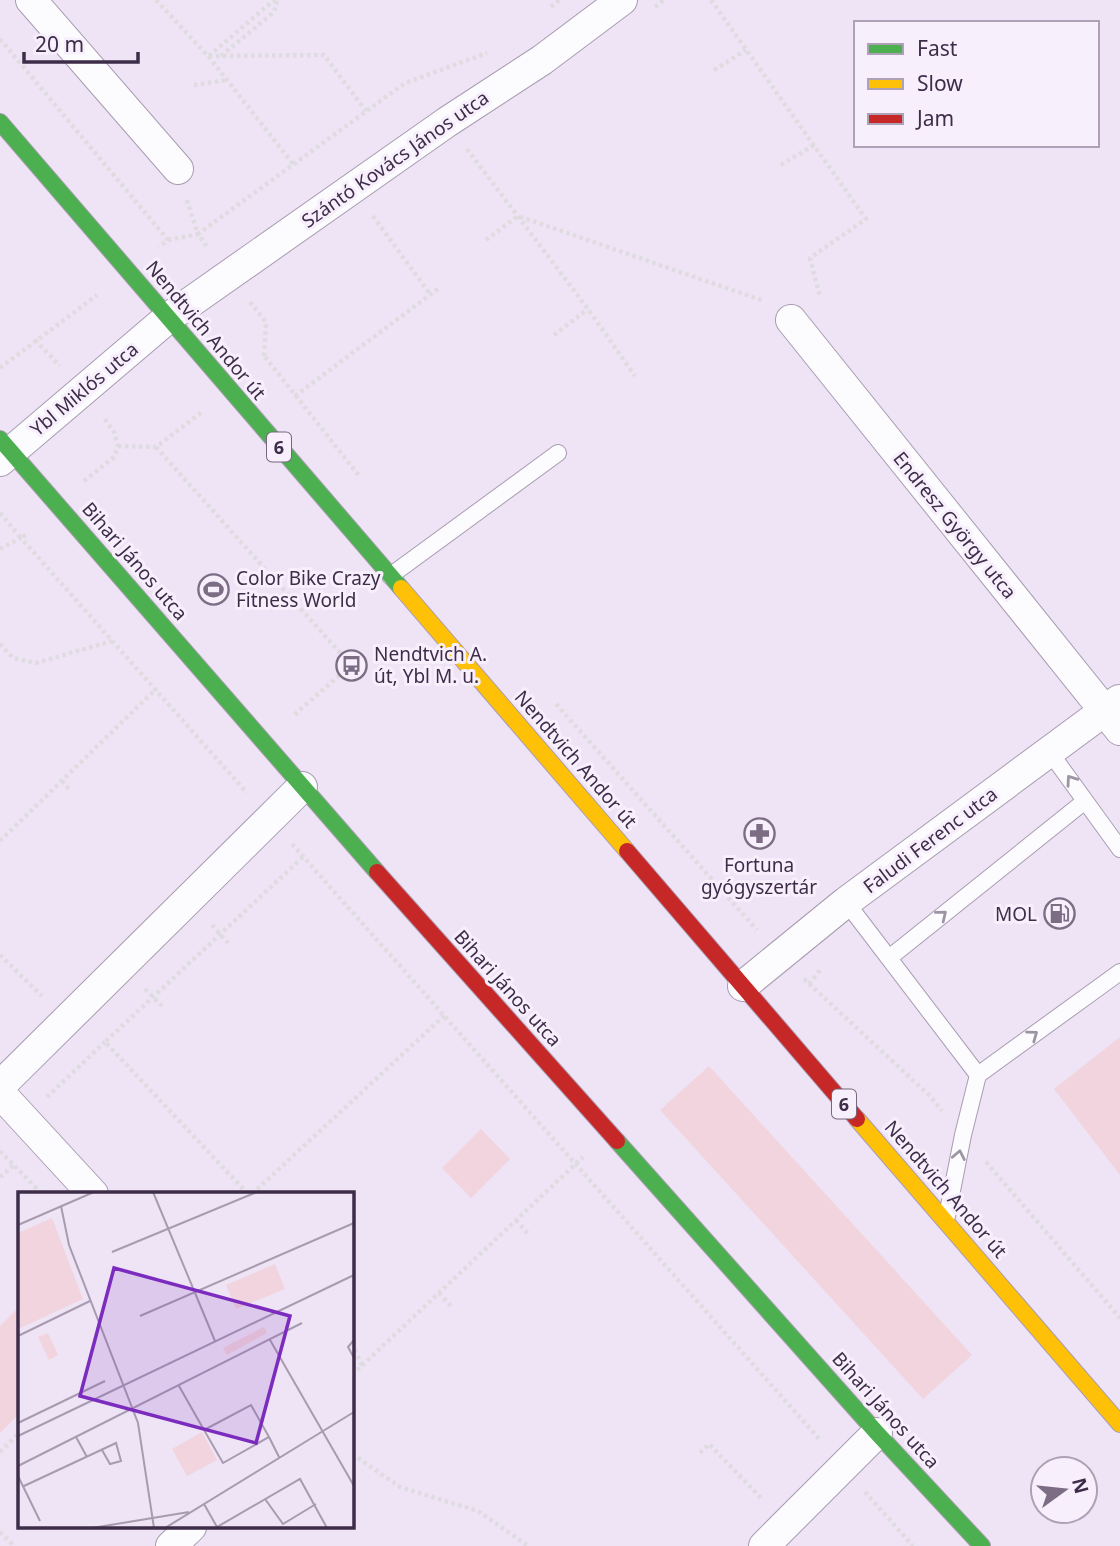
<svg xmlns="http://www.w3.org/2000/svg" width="1120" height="1546" viewBox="0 0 1120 1546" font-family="'Noto Sans',sans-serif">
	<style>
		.green { fill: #f1d4dd }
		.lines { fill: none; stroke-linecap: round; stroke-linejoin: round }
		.lane-casing { stroke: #a99cb1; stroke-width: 18 }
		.street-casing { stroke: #a99cb1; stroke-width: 32 }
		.fast-casing { stroke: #a99cb1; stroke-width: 18 }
		.slow-casing { stroke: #a99cb1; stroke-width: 18 }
		.jam-casing { stroke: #a99cb1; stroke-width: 18 }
		.path { stroke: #dfdce1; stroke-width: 4.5; stroke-dasharray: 3.5 3.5; stroke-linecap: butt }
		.lane { stroke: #fcfbfe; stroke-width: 16 }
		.street { stroke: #fcfbfe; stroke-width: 30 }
		.fast { stroke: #4caf50; stroke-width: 16 }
		.slow { stroke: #ffc107; stroke-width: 16 }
		.jam { stroke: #c62828; stroke-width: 16 }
		.oneway { stroke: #9d94a4 }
		.labels { text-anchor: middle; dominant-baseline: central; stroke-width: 6; stroke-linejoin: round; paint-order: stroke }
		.shield { fill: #f8effd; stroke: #76677f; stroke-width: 2 }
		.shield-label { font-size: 18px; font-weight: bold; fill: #3e2d49 }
		.street-label { font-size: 19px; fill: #3e2d49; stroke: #f8effd }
		.poi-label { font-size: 19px; fill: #3e2d49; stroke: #f8effd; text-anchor: start }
		.inset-road { fill: none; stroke: #a89bb0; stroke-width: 2 }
		.view { fill: #7b2cbf; fill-opacity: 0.15; stroke: #7b2cbf; stroke-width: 3.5 }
		.inset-edge { fill: none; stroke: #3e2d49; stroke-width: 3.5 }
	</style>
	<rect width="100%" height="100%" fill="#eee4f5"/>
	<path class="green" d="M1120 1037V1175L1054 1089Z
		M709 1066 972 1355 923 1399 660 1110Z
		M481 1129 510 1159 471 1198 442 1168Z
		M19 1307V1414L0 1433V1326Z"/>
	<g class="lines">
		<defs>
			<path id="lane" d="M390 576 558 453
				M1049 751 1120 849
				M846 902 978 1075
				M889 958 1085 801
				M947 1216 963 1135 978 1075 1120 972"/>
			<path id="street" d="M31 0 178 169
				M791 320 1120 730
				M0 461 168 318 447 122 542 60 622 0
				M743 986 846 902 1119 700
				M0 1086 302 787
				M0 1093 93 1194
				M171 1546 191 1527
				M764 1546 877 1433"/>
			<path id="fast" d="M0 122 401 588
				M0 439 377 872
				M617 1141 877 1433 982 1546"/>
			<path id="slow" d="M401 588 627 851
				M857 1119 1120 1424"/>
			<path id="jam" d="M627 851 857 1119
				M377 872 617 1141"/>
		</defs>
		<use href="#lane" class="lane-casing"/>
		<use href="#street" class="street-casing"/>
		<use href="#fast" class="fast-casing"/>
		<use href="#slow" class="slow-casing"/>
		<use href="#jam" class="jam-casing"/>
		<path class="path" d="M156 0 208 56 293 164
			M711 0 866 219 810 258 820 297
			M551 7 559 0
			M655 7 664 0
			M0 39 168 240 159 247
			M209 56 324 55 366 111
			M209 56 274 0
			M221 56 274 12 277 0
			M714 70 746 50
			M194 85 227 80
			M467 149 588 309 635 376
			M781 165 814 145
			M187 200 198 234 405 83 487 53
			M373 216 430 294
			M168 240 198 234 208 248
			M486 240 518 216 764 301
			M250 302 266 322 264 358
			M554 335 588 309
			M35 340 60 366
			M265 357 360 477
			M0 368 97 295
			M295 396 439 288
			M118 446 156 447 202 412
			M156 447 351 665 293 716
			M84 481 114 457 118 446 114 432 104 418
			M0 513 21 538 29 533
			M0 549 21 538 247 793
			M0 644 13 658 36 663 112 641
			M556 704 757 930
			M62 781 70 791
			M0 841 156 689
			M292 844 820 1440
			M212 925 228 943
			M0 955 42 996
			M804 979 930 1096 942 1111
			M809 984 821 969
			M145 989 162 1006
			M47 1097 105 1042
			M0 1151 42 1194
			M986 1162 1120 1318
			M0 1177 14 1165
			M248 1194 105 1042 305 855
			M252 1194 446 1014
			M516 1220 529 1235
			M439 1293 453 1308
			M352 1343 362 1366
			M352 1375 583 1157
			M0 1452 19 1433
			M700 1453 709 1444 762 1499
			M352 1454 400 1487 478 1511 528 1546
			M865 1492 913 1546
			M0 1532 14 1546"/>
		<use href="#lane" class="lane"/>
		<use href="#street" class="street"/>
		<use href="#fast" class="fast"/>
		<use href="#slow" class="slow"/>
		<use href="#jam" class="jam"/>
	</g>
	<defs><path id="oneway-chevron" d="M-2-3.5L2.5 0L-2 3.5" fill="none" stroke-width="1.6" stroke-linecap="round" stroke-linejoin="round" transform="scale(1.75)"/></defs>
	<g class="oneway">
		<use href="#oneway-chevron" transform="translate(1071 780) rotate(-125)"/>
		<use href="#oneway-chevron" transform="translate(942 915) rotate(-39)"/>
		<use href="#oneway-chevron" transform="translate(1033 1035) rotate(-36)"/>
		<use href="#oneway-chevron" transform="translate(959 1155) rotate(-79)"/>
	</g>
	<defs>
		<symbol id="stadium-ring" viewBox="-11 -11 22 22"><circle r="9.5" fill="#f8effd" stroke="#7c6d85" stroke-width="1.5"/><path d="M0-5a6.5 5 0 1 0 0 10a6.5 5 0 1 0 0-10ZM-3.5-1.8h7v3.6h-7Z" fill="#7c6d85"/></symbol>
		<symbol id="bus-ring" viewBox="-11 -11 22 22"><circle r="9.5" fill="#f8effd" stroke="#7c6d85" stroke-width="1.5"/><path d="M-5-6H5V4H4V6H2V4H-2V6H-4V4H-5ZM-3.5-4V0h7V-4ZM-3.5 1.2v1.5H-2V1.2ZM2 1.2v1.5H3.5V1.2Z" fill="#7c6d85"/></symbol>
		<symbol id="pharmacy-ring" viewBox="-11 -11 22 22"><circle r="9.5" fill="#f8effd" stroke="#7c6d85" stroke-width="1.5"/><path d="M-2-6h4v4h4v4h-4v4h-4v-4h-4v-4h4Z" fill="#7c6d85"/></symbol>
		<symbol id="fuel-ring" viewBox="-11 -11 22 22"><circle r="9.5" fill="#f8effd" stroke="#7c6d85" stroke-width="1.5"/><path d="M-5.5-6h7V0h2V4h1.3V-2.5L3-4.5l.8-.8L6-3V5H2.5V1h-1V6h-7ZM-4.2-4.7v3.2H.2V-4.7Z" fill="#7c6d85"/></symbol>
	</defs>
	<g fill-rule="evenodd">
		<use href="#stadium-ring" x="196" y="572" width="35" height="35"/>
		<use href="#bus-ring" x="334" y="648" width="35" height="35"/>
		<use href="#pharmacy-ring" x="742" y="816" width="35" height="35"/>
		<use href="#fuel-ring" x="1042" y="896" width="35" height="35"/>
	</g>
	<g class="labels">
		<g class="shield">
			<rect x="267" y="432.5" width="24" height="29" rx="5"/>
			<rect x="832" y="1089.5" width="24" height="29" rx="5"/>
		</g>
		<g class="shield-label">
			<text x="279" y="447">6</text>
			<text x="844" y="1104">6</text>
		</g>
		<g class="street-label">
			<text transform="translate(395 159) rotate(-35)">Szántó Kovács János utca</text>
			<text transform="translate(206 330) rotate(50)">Nendtvich Andor út</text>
			<text transform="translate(84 389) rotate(-40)">Ybl Miklós utca</text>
			<text transform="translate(955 525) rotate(51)">Endresz György utca</text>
			<text transform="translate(135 561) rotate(49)">Bihari János utca</text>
			<text transform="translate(576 759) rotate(49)">Nendtvich Andor út</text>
			<text transform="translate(930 840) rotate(-37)">Faludi Ferenc utca</text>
			<text transform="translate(508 988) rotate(48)">Bihari János utca</text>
			<text transform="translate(946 1189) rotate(49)">Nendtvich Andor út</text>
			<text transform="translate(886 1410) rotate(48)">Bihari János utca</text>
		</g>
		<g class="poi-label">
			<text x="236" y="578">Color Bike Crazy<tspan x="236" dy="22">Fitness World</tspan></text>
			<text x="374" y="654">Nendtvich A.<tspan x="374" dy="22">út, Ybl M. u.</tspan></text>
			<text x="759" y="865" text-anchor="middle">Fortuna<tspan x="759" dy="22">gyógyszertár</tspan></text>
			<text x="1037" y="914" text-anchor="end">MOL</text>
		</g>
	</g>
	<g transform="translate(18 1192)">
		<rect width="336" height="336" fill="#eee4f5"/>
		<path d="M34 26 65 107 0 137V41ZM257 72 267 97 218 117 208 93ZM246 135 249 141 209 163 205 156ZM30 141 40 163 31 168 20 145ZM184 240 199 268 169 284 154 257Z" fill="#f1d4dd"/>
		<path class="inset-road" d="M135 0 197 149M43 14 51 53 120 231 136 336M0 33 76 0M94 60 239 0M122 124 336 31M0 144 72 109M252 148 336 294M336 148 330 155 336 166M161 194 186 238M0 231 87 189M0 244 336 83M58 245 69 265M251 245 233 213 186 238 205 271 251 245 261 265M0 274 284 131M0 284 22 329M6 294 98 251 103 269 92 272 84 258M247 307 265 332 298 312M186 312 199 335M199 335 282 287 309 336M74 336 171 320M147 336 336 220"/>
		<path class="view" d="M96 76 272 124 238 251 62 204Z"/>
		<rect width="336" height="336" class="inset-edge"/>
	</g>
	<rect x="854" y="21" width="245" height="126" fill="#f8effd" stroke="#aea1b5" stroke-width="2"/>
	<rect x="868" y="44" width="35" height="10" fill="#4caf50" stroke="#aea1b5" stroke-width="2"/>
	<text x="917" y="56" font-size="21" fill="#3e2d49">Fast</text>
	<rect x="868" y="79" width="35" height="10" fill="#ffc107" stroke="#aea1b5" stroke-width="2"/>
	<text x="917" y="91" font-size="21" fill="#3e2d49">Slow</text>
	<rect x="868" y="114" width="35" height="10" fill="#c62828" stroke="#aea1b5" stroke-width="2"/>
	<text x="917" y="126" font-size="21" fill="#3e2d49">Jam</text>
	<g transform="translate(1064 1490) rotate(75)"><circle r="33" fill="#f8effd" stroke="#aea1b5" stroke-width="2"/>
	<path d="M0-5L12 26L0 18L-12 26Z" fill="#7c6d85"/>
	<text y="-10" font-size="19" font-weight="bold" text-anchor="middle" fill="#3e2d49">N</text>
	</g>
	<path d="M24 52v10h114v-10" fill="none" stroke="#3e2d49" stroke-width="3.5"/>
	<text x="35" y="52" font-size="21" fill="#3e2d49" stroke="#f8effd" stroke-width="5" paint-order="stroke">20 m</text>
</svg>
